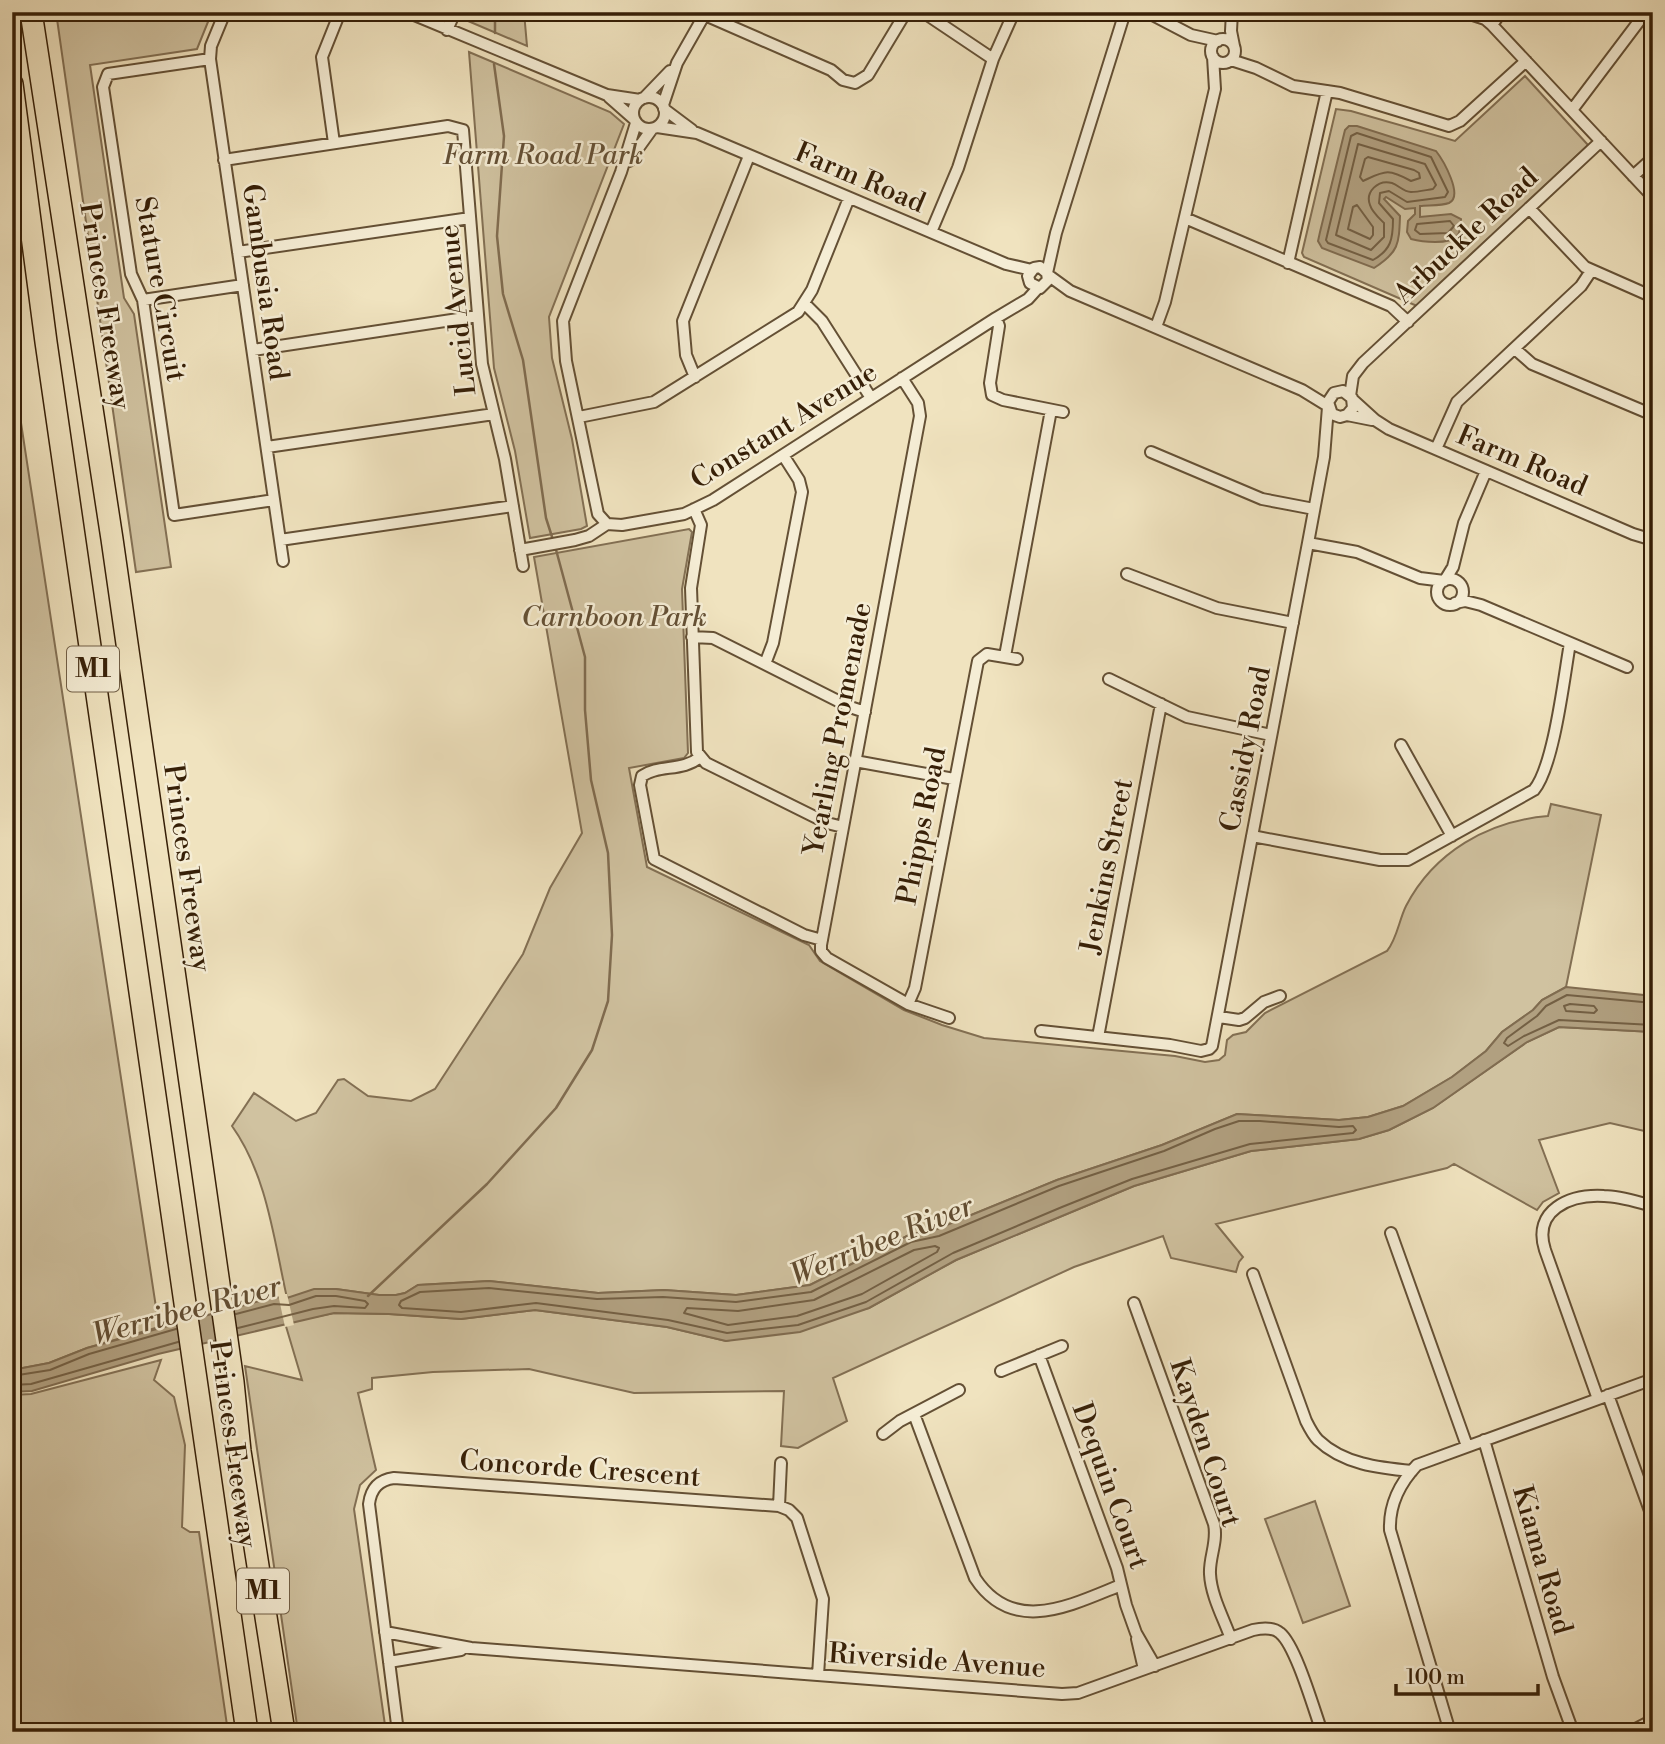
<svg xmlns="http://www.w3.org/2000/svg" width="1665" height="1744" viewBox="0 0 1665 1744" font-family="'Libre Bodoni',serif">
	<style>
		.green { fill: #d0c2a0; stroke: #837054; stroke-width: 2 }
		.water { fill: #b1a080; stroke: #806c50; stroke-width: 2 }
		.pier { fill: #f0e3bf }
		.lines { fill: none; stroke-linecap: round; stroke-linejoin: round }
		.shore { stroke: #746044; stroke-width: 2 }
		.stream { stroke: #806c50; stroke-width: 2.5 }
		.minor-casing { stroke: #645035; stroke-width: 14 }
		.motorway-casing { stroke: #361f07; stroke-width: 24 }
		.minor { stroke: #f5edd5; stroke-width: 10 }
		.motorway { stroke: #f0e3bf; stroke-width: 21 }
		.labels { text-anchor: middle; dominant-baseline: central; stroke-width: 5; stroke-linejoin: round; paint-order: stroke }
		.shield { fill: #f5edd5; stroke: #6f5d45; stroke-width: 2 }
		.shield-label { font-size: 26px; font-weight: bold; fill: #361f07 }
		.park-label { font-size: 28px; font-style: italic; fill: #645035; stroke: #f5edd5 }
		.street-label { font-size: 28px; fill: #361f07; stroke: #f5edd5 }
		.water-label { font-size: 30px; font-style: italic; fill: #614c31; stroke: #f5edd5 }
	</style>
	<rect width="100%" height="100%" fill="#f0e3bf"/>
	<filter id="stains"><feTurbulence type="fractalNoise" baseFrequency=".00286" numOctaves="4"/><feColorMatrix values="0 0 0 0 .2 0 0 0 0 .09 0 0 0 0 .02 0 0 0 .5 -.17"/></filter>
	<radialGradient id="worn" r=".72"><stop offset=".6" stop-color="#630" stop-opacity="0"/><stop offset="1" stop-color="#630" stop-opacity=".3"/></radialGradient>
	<path class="green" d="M56 12H212L197 49 90 65 124 298 134 314 171 567 136 572Z
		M467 12H524L527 46 468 21Z
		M469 52 610 112 624 124 549 317 552 358 572 439 587 526 581 529 530 538 515 451 494 368Z
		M1525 76 1588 145 1417 306 1304 257 1302 253 1336 109 1351 111 1455 141Z
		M12 364 159 1327 87 1348 49 1363 12 1370Z
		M689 529 692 532 682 589 688 753 684 758 629 768 647 867 809 945 820 961 904 1010 942 1025 984 1038 1175 1056 1205 1062 1219 1060 1225 1055 1227 1040 1233 1035 1246 1032 1265 1013 1387 951C1397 939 1399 920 1406 906 1434 852 1488 821 1548 816L1551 804 1601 815 1566 987 1542 1000 1533 1010 1502 1032 1486 1051 1452 1077 1403 1106 1368 1117 1339 1120 1237 1114 1162 1145 1057 1180 937 1229 909 1235 810 1285 736 1295 664 1290 598 1293 489 1281 418 1285 405 1293 396 1295H379L336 1289 287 1298C274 1240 267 1175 232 1126L254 1093 296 1121 316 1113 338 1080 344 1079 368 1096 411 1101 435 1089 523 954 550 888 582 833 534 557Z
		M1559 1027 1653 1032V1133L1610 1123 1539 1140 1559 1193 1543 1202 1537 1210 1454 1164 1447 1168 1216 1224 1243 1257 1239 1262 1236 1272 1171 1258 1163 1236 1074 1267 833 1378 847 1421 798 1448 781 1446 784 1391 634 1393 529 1369 433 1372 372 1378V1389L358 1393 376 1470 360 1485 354 1509 386 1732H298L245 1366 302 1380 285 1323 334 1313 389 1314 461 1319 535 1310 667 1327 726 1341 869 1308 956 1260 1134 1186 1251 1151 1359 1139 1389 1130 1433 1108 1527 1042Z
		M161 1360 154 1380 174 1397 185 1445 182 1527 190 1532H199L228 1732H12V1395L31 1394Z
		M1315 1501 1350 1606 1303 1623 1265 1519Z"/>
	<path class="water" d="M1349 126H1357L1436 151C1443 160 1464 196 1449 203 1441 206 1428 205 1420 206V217L1451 214 1461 219C1461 224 1461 232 1457 236 1449 245 1422 242 1411 239L1407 232 1408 221 1415 214V208L1405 209 1386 197 1384 199 1400 216C1399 244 1399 252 1374 268L1322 248 1318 241 1320 232 1345 130Z
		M1566 987 1653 996V1032L1559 1027 1527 1042 1433 1108 1389 1130 1359 1139 1251 1151 1134 1186 956 1260 869 1308 800 1332 726 1341 667 1327 535 1310 461 1319 389 1314 334 1313 158 1354 32 1391 12 1392V1370L49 1363 87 1348 274 1297 287 1298 314 1289H336L379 1295H396L405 1293 418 1285 489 1281 598 1293 664 1290 736 1295 810 1285 909 1235 937 1229 1057 1180 1162 1145 1237 1114 1339 1120 1368 1117 1403 1106 1452 1077 1486 1051 1502 1032 1533 1010 1542 1000Z"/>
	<path class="pier" d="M278 1294H287L294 1325 285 1327Z"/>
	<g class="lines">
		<path class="shore" d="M1357 133 1431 157 1448 192 1445 197 1407 202 1389 191 1380 193 1379 203 1393 219C1393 239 1391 250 1373 260L1328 243 1326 240 1351 136Z
			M1358 144 1425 164 1436 185 1433 189C1426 190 1418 192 1411 192 1404 192 1398 185 1392 183 1378 179 1365 192 1370 205 1372 212 1379 218 1384 223V237L1371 250 1336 235Z
			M1368 157 1414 170 1419 173 1420 178 1411 181C1387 168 1385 171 1363 181L1360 177 1365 159Z
			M1357 205 1373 227V235L1370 239 1348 229 1353 207Z
			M1450 221 1454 226 1448 233 1420 234 1415 230 1417 224Z
			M1653 1003 1567 995 1546 1006 1537 1016 1507 1038 1504 1043 1508 1046 1524 1036 1559 1020 1653 1025
			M1570 1004 1594 1006 1597 1010 1594 1013 1566 1011 1564 1006Z
			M1260 1121 1339 1127 1353 1126 1356 1130 1353 1133 1250 1144 1132 1179 1062 1207 953 1253 866 1302 798 1325 727 1333 668 1320 536 1303 461 1312 402 1308 399 1305 401 1301 420 1292 489 1288 597 1299 663 1297 736 1302 811 1292 911 1242 939 1236 1059 1186 1164 1151 1215 1129 1239 1121Z
			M935 1246 939 1248 937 1252 862 1294 797 1316 728 1325 684 1313 687 1308 738 1311 814 1300 914 1250Z
			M236 1314 274 1304 289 1305 316 1296H336L365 1301 368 1304 365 1308 334 1306 313 1309 238 1328
			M12 1376 50 1370 89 1354 176 1329
			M12 1385 31 1384 178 1342"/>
		<path class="stream" d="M495 33V12
			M494 64 504 136 497 236 503 294 523 360 546 518 553 540
			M368 1296 487 1184 556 1108 592 1050 608 1001 612 935 608 853 591 780 585 710V657L555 546"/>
		<defs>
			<path id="minor" d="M225 12 211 46 210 59 283 561
				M407 12 607 95 640 100
				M923 12 993 59
				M1147 12 1191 35 1218 41
				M1232 12 1231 31 1234 46
				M1464 12 1485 19 1492 25 1653 197
				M705 15 831 70 843 80 855 83 868 75 906 12
				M1492 25 1501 12
				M447 30 455 12
				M1211 51a12 12 0 1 1 24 0a12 12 0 1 1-24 0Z
				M210 59 108 74 103 87 131 274 143 300 174 515 274 500
				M1231 60 1256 68 1293 86 1340 93 1449 126 1460 121 1526 61
				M609 97 634 119
				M633 113a16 16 0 1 1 32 0a16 16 0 1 1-32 0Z
				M644 98 670 71
				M663 105 677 63 706 12
				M664 109 692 130
				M1572 110 1646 12
				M657 127 697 133 1006 264 1032 270
				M334 143 322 57 340 12
				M224 160 448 126 463 130 482 364 505 459 523 566
				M629 161 652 129
				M1633 176 1653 158
				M1529 208 1585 267 1653 297
				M1185 218 1391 306 1408 322
				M931 232 958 168 993 59 1014 12
				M238 252 470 218
				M1288 263 1327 91
				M1047 273 1040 267 1034 268 1028 276 1030 283 1040 288 1048 280 1047 273 1056 233 1125 12
				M1048 275 1070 291 1302 390 1328 406
				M143 300 243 285
				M805 304 822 321 871 398
				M996 318 999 326 990 383 992 395 1003 400 1063 412
				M1156 327 1165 302 1215 89 1213 57
				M1515 349 1532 364 1653 415
				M253 350 478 316
				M695 377 686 355 683 321 749 156
				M902 378 918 403 920 416 821 945V951L827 958 908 1004 949 1018
				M1350 396 1353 376 1363 363 1601 141
				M1353 400 1375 420 1389 429 1633 534 1653 540
				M1347 415 1353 408 1352 398 1343 391 1334 393 1328 402 1332 414 1340 417 1347 415 1372 420
				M579 417 654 402 798 312 812 290 849 198
				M267 447 494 414
				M1436 449 1457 402 1581 286 1591 271
				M1151 452 1262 499 1314 509
				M694 509 701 525 691 588 697 752 706 763 827 823 843 827
				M607 524 598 514 566 361 563 321 621 172 636 123
				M280 540 513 506
				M1308 543 1357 552 1420 578 1444 581
				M520 550 575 540 589 536 607 524 622 525 684 514 713 500 996 318 1028 299 1038 288
				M1127 574 1217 608 1293 623
				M1437 592a13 13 0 1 1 26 0a13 13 0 1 1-26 0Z
				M1445 580 1453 567 1464 523 1486 471
				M1455 603 1465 601 1481 605 1627 667
				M692 637 713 638 850 707 865 712
				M1005 656 1051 410
				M765 664 773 643 802 492 799 480 783 455
				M1109 679 1187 717 1271 735
				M1401 745 1452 836
				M700 757C683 772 659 764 642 776L640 785 654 859 804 935 822 940
				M855 761 954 779
				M1252 836 1380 860H1408L1534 790C1554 766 1564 677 1570 643
				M908 1004 915 988 978 661 987 654 1017 659
				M1219 1017 1239 1020 1245 1018 1264 1002 1280 996
				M1041 1031 1170 1045 1201 1051 1209 1049 1212 1046 1308 543 1324 457 1328 407
				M1098 1037 1161 704
				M1391 1233 1467 1446
				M1253 1274 1306 1421C1309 1427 1313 1435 1318 1440 1343 1464 1379 1468 1412 1471
				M1134 1303 1214 1524C1218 1542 1209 1557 1210 1574 1211 1596 1224 1619 1231 1639
				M1039 1355 1117 1568 1126 1605 1136 1633 1155 1666
				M1001 1371 1062 1346
				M1608 1395 1653 1519
				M1598 1399 1545 1250C1532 1210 1570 1194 1604 1196 1620 1196 1637 1202 1653 1206
				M914 1414 975 1578C1013 1636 1071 1605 1121 1585
				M883 1434 900 1421 959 1390
				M1484 1440 1553 1677 1573 1732
				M779 1506 781 1463
				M385 1632 471 1648 1062 1694 1078 1693 1253 1630C1262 1628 1273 1627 1280 1633 1296 1646 1314 1710 1322 1732
				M1137 1639 1144 1669
				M389 1662 461 1650
				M398 1732 369 1504C371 1488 379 1480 394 1478L779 1506 789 1510 797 1518 823 1599 818 1675
				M1450 1732 1390 1530C1389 1505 1400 1483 1417 1465L1653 1379
				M1630 1732 1653 1720"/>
			<path id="motorway" d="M31 12 112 539 233 1382 240 1451 284 1732
				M12 84 46 342 247 1732"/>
		</defs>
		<use href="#minor" class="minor-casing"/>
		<use href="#motorway" class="motorway-casing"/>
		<use href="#minor" class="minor"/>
		<use href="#motorway" class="motorway"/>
	</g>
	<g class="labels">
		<g class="shield">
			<rect x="67" y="646.5" width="52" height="45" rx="5"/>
			<rect x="237" y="1568.5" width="52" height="45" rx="5"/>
		</g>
		<g class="shield-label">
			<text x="93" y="669">M1</text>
			<text x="263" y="1591">M1</text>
		</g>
		<g class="park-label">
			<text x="543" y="155">Farm Road Park</text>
			<text x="614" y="617">Carnboon Park</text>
		</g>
		<g class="street-label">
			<text transform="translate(860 178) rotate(23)">Farm Road</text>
			<text transform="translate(1466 236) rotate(-43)">Arbuckle Road</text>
			<text transform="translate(265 282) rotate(82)">Gambusia Road</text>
			<text transform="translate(160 289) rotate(80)">Stature Circuit</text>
			<text transform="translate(105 306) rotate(81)">Princes Freeway</text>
			<text transform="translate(458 310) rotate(-96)">Lucid Avenue</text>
			<text transform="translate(784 426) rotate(-32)">Constant Avenue</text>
			<text transform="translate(1522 461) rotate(23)">Farm Road</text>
			<text transform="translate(838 729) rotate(-79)">Yearling Promenade</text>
			<text transform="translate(1246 749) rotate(-79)">Cassidy Road</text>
			<text transform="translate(922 826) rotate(-79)">Phipps Road</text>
			<text transform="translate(1107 866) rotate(-79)">Jenkins Street</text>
			<text transform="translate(187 868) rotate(82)">Princes Freeway</text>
			<text transform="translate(1205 1443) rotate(72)">Kayden Court</text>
			<text transform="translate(233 1444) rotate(82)">Princes Freeway</text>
			<text transform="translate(580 1469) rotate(4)">Concorde Crescent</text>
			<text transform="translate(1110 1486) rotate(70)">Dequin Court</text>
			<text transform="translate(1542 1560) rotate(74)">Kiama Road</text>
			<text transform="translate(937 1661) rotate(4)">Riverside Avenue</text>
		</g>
		<g class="water-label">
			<text transform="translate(882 1241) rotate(-22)">Werribee River</text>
			<text transform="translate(187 1311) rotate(-15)">Werribee River</text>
		</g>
	</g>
	<rect width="1665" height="1744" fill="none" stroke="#f0e3bf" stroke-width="42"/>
	<rect x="14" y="14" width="1637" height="1716" fill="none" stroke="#361f07" stroke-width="3.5"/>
	<rect x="21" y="21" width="1623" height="1702" fill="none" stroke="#361f07" stroke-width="2"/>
	<path d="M1396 1684v10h142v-10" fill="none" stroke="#361f07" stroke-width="3.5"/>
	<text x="1406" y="1684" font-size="21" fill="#361f07" stroke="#f5edd5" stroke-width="5" paint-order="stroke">100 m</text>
	<rect width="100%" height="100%" filter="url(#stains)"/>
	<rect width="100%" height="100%" fill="url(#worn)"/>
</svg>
